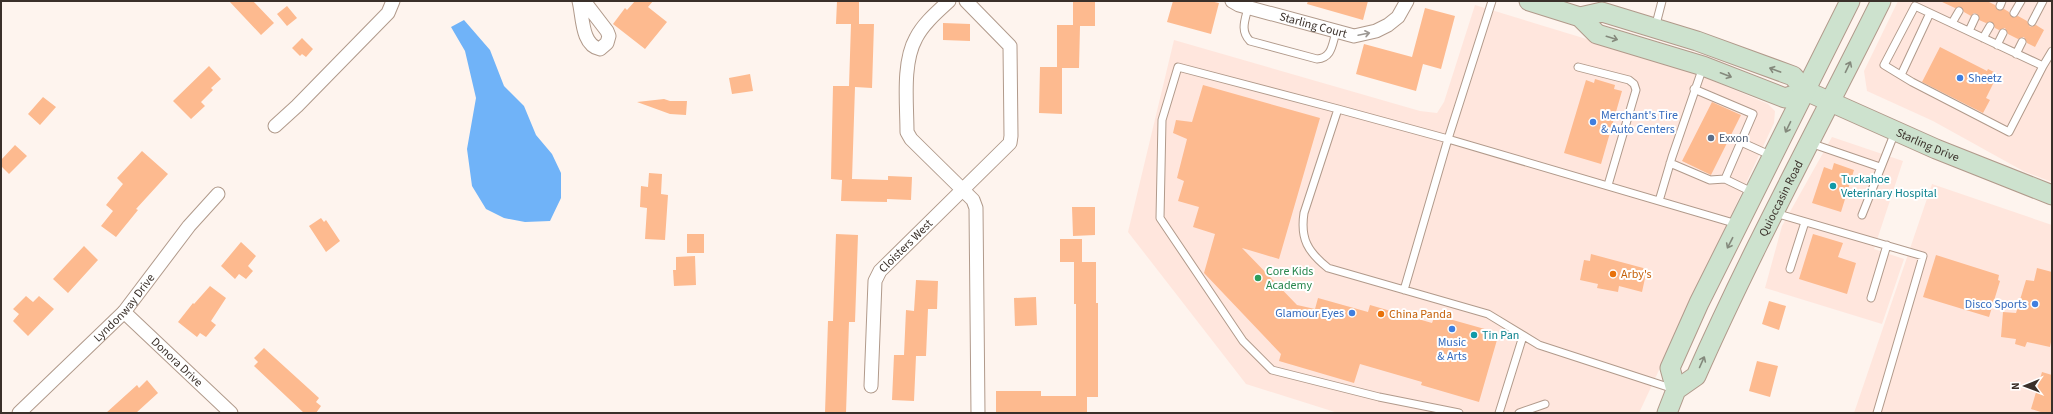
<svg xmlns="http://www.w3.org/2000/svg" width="2053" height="414" viewBox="0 0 2053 414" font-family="'Source Sans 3',sans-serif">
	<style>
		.commercial { fill: #ffe6dd }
		.water { fill: #70b3f8 }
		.building { fill: #fdba8f }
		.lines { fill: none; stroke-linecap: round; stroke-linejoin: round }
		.lane-casing { stroke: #b19a8b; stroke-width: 9 }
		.street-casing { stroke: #b19a8b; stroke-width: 15 }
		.secondary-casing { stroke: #b19a8b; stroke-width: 21 }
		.lane { stroke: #fff; stroke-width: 7 }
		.street { stroke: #fff; stroke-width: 13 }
		.secondary { stroke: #cde2ce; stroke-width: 19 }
		.oneway { stroke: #9c9894 }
		.oneway2 { stroke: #84897c }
		.shop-dot { fill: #3f7fe0; stroke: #fff; stroke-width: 1.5 }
		.service-dot { fill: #5c6f8a; stroke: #fff; stroke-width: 1.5 }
		.culture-dot { fill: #0f9aa8; stroke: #fff; stroke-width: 1.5 }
		.food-dot { fill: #e8710a; stroke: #fff; stroke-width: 1.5 }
		.leisure-dot { fill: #2e9e5b; stroke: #fff; stroke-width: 1.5 }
		.labels { text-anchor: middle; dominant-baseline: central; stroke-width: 4; stroke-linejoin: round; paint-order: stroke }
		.street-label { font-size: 12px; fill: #3a302a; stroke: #fff }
		.shop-label { font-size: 12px; fill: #366cbe; stroke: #fff; text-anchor: start }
		.service-label { font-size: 12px; fill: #4e5e75; stroke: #fff; text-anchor: start }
		.culture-label { font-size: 12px; fill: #0d838f; stroke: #fff; text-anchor: start }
		.leisure-label { font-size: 12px; fill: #27864d; stroke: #fff; text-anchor: start }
		.food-label { font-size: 12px; fill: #c56008; stroke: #fff; text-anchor: start }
	</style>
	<rect width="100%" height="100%" fill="#fef4ee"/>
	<path class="commercial" d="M1898 1H2052V182L2025 172 1933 121 1867 91 1864 71Z
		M1475 5 1685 69 1768 104 1775 111 1774 123 1639 413H1338L1246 384 1128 232 1174 40 1420 111 1437 113 1444 102Z
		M1832 137 1903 161 1874 249 1904 259 1882 324 1765 288 1782 226Z
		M1932 184 2052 225V413H1854Z"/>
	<path class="water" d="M464 20 490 50 504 86 524 106 536 135 552 154 561 173V198L550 221 525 222 504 218 486 209 472 186 467 149 476 98 465 51 451 27Z"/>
	<path class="building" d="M229 1H253L274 23 261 35Z
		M635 1H653L648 7 667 22 645 49 613 24 625 8 627 10Z
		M837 1H859V24H874L872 88 855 87 852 179 888 180V176L912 177 911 200 887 199V202L841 201 842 180 831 179 833 86H849L851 24H836Z
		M1073 1H1095V26H1080L1079 68H1062V114L1039 113 1040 67H1057V25H1073Z
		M1173 1H1210L1219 3 1211 34 1167 22Z
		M1308 1H1368L1363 20 1307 4Z
		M1940 1H1987L1995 5 1998 10 2004 9 2009 12 2012 17 2018 16 2027 21 2030 27 2036 25 2044 30 2035 47 2027 43 2024 37 2018 39 2008 34 2005 28 1999 30 1995 28 1992 22 1986 23 1979 20 1977 14 1974 13 1971 16 1964 12 1961 7 1955 8Z
		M287 6 297 18 287 26 277 14Z
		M1425 8 1455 16 1441 69 1423 64 1416 91 1356 74 1364 44 1412 57Z
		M943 23 970 24V41L943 40Z
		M302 38 313 49 306 57 302 54 300 56 292 48Z
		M1940 47 1987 71 1988 69 1998 74 1986 98 1990 100 1983 113 1922 82Z
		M209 66 221 79 211 88 213 90 201 102 205 106 191 119 173 101Z
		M750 74 753 91 732 94 729 78Z
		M1595 79 1615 85 1614 89 1622 91 1601 164 1564 153 1586 80 1594 83Z
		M1203 85 1320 118 1279 259 1242 248 1297 305 1315 309 1318 298 1368 312 1370 305 1432 323 1435 315 1499 333 1479 402 1421 385 1422 382 1360 364 1354 383 1279 361 1281 354 1204 273 1215 234 1193 227 1199 207 1178 201 1184 181 1177 178 1187 139 1173 133 1176 120 1192 122Z
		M43 97 56 107 40 125 28 114Z
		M664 99 670 101H687L686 115 670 114 637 102Z
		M1712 102 1741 115 1711 175 1682 161Z
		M15 145 27 156 9 174 1 166V160Z
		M142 151 168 174 136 209 138 210 116 237 101 226 113 211 106 205 123 184 117 178Z
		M1834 163 1854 170 1841 212 1812 203 1824 167 1832 170Z
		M649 173 662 174 661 194 668 195 665 240 645 239 647 208 640 207 641 186 648 187Z
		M1072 207H1095V235L1073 236Z
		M321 218 324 222 326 220 340 241 326 252 309 226Z
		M687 234H704V253H687Z
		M836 234 858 235 855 322H849L846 413H825L828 321H833Z
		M1813 234 1843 243 1838 257 1856 263 1847 294 1799 279Z
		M1060 239H1082V262H1096V303H1098V397H1087V413H996V391H1041V396H1076V304H1074V262H1060Z
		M241 242 256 256 248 266 253 271 246 279 239 274 235 279 221 266Z
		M84 246 98 260 68 293 53 279Z
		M1591 254 1647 269 1642 292 1619 286 1618 292 1597 288 1598 284 1580 280 1584 260 1590 261Z
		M1936 255 1999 275 1998 280 2000 281 1989 317 1923 297Z
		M695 256 696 285 674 286 673 270H676V257Z
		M2037 268 2052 272V337L2050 347 2027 342 2025 347 2015 344 2016 339 2001 337 2003 312 2016 313 2026 280 2034 281Z
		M916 280 938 281 937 309H928L926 356H916L914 401 892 400 894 355H904L906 310 914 311Z
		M210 286 226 298 211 321 216 325 206 337 200 333 197 337 178 322 193 303 194 304Z
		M26 296 33 302 39 296 54 309 28 336 13 321 19 314 13 309Z
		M1036 297 1037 325 1015 326 1014 298Z
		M1769 301 1786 306 1779 330 1762 324Z
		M264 348 319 398 316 402 321 406 316 413H304L254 366 258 362 254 358Z
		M1757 361 1778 366 1770 397 1749 391Z
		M2042 372 2052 375V413H2044L2031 409Z
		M147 380 158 393 136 413H106L137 385 139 388Z"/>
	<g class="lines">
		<defs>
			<path id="lane" d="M1492 1 1448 139 1338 109 1304 213C1300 239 1308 252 1328 268L1488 314 1539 345 1674 389
				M1915 6 2043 66 2009 132 1912 82 1884 65Z
				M2000 6 2002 1
				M1248 8C1245 20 1240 31 1250 41L1317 59C1332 58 1332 45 1336 32
				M2014 13 2021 1
				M2032 22 2043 1
				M1952 23 1959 11
				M1655 28 1662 1
				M1969 31 1975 18
				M1983 38 1990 26
				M1997 45 2003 33
				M2016 54 2022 42
				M2043 66 2052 51
				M1578 67 1629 80 1634 84 1636 90 1608 185
				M1901 75 1930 13
				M1338 109 1178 67 1162 120 1160 218 1243 341 1272 370 1379 397 1459 413
				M1741 142 1772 156
				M1810 143 1880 167
				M1670 163 1710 180 1725 179 1753 114 1694 89
				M1725 179 1754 193
				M1659 201 1672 157 1703 67
				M1775 213 1923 256 1877 413
				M1862 215 1895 132
				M1790 269 1805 222
				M1404 290 1448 139 1737 224
				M1871 298 1887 245
				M1499 413 1523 336
				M1519 413 1545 404"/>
			<g id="street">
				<path d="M579 1C583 16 581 45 600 49L607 43 609 36 607 31 584 1"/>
				<path d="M949 1C937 12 923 24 916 38 902 63 907 104 907 132L911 139 973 200 976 208 978 413"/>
				<path id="s1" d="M1232 1 1239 5 1354 36 1376 31 1388 25 1398 17 1407 1"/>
				<path d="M275 126 297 106 388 13 393 1"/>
				<path id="s2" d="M124 312 231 413"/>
				<path id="s3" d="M871 386 875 281 880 271 1010 143 1011 136 1010 46 966 1"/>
				<path id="s4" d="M19 413 124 312 189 226 218 194"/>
			</g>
			<g id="secondary">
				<path d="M1529 1 1580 17 1597 34 1703 66 1785 98 1806 91"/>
				<path id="s5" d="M1580 17 1602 12 1697 41 1793 76 1806 91 1936 149 2052 195"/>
				<path d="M1676 390 1670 368 1699 303 1850 1"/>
				<path id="s6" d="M1667 413 1676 390 1696 376C1753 247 1819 126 1881 1"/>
			</g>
		</defs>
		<use href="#lane" class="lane-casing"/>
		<use href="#street" class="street-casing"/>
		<use href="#secondary" class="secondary-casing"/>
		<use href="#lane" class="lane"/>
		<use href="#street" class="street"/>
		<use href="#secondary" class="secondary"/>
	</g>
	<defs><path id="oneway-shaft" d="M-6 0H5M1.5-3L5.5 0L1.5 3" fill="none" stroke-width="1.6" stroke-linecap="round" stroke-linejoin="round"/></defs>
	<use class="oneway" href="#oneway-shaft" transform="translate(1364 34) rotate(-12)"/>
	<g class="oneway2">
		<use href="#oneway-shaft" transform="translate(1612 38) rotate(17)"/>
		<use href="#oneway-shaft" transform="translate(1848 67) rotate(-64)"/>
		<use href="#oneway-shaft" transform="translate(1775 70) rotate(-160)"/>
		<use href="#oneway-shaft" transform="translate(1726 75) rotate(21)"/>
		<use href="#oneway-shaft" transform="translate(1788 127) rotate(116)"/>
		<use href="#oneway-shaft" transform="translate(1730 243) rotate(117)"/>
		<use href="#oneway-shaft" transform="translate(1702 362) rotate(-66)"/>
	</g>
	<g class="shop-dot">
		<circle cx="1960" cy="78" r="4"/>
		<circle cx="1593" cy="122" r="4"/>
		<circle cx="2035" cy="304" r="4"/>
		<circle cx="1352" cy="313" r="4"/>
		<circle cx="1452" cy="329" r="4"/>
	</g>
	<circle class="service-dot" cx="1711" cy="138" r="4"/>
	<g class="culture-dot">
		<circle cx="1833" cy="186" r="4"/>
		<circle cx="1474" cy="335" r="4"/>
	</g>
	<g class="food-dot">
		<circle cx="1613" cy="274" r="4"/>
		<circle cx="1381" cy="314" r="4"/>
	</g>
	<circle class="leisure-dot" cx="1258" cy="278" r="4"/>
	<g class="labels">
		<g class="street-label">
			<text stroke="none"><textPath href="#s1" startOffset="85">Starling Court</textPath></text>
			<text stroke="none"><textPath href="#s5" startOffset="377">Starling Drive</textPath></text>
			<text stroke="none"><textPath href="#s6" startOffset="246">Quioccasin Road</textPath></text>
			<text stroke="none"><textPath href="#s3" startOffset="152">Cloisters West</textPath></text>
			<text stroke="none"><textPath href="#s4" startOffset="149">Lyndonway Drive</textPath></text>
			<text stroke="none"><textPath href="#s2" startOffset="73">Donora Drive</textPath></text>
		</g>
		<g class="shop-label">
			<text x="1968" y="78">Sheetz</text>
			<text x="1601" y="115">Merchant's Tire<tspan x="1601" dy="14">&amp; Auto Centers</tspan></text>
			<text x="2027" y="304" text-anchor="end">Disco Sports</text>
			<text x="1344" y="313" text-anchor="end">Glamour Eyes</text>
			<text x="1452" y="342" text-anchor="middle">Music<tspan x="1452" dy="14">&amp; Arts</tspan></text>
		</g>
		<g class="service-label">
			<text x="1719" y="138">Exxon</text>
		</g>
		<g class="culture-label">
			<text x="1841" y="179">Tuckahoe<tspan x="1841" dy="14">Veterinary Hospital</tspan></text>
			<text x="1482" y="335">Tin Pan</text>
		</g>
		<g class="leisure-label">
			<text x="1266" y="271">Core Kids<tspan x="1266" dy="14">Academy</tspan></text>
		</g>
		<g class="food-label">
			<text x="1621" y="274">Arby's</text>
			<text x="1389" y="314">China Panda</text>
		</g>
	</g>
	<rect width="2053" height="414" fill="none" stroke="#3a302a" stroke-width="4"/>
	<g transform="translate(2025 386) rotate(269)" stroke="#ffffff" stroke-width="3" paint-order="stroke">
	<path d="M0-3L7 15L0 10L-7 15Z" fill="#3a302a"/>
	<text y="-6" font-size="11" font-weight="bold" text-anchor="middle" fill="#3a302a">N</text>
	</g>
</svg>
